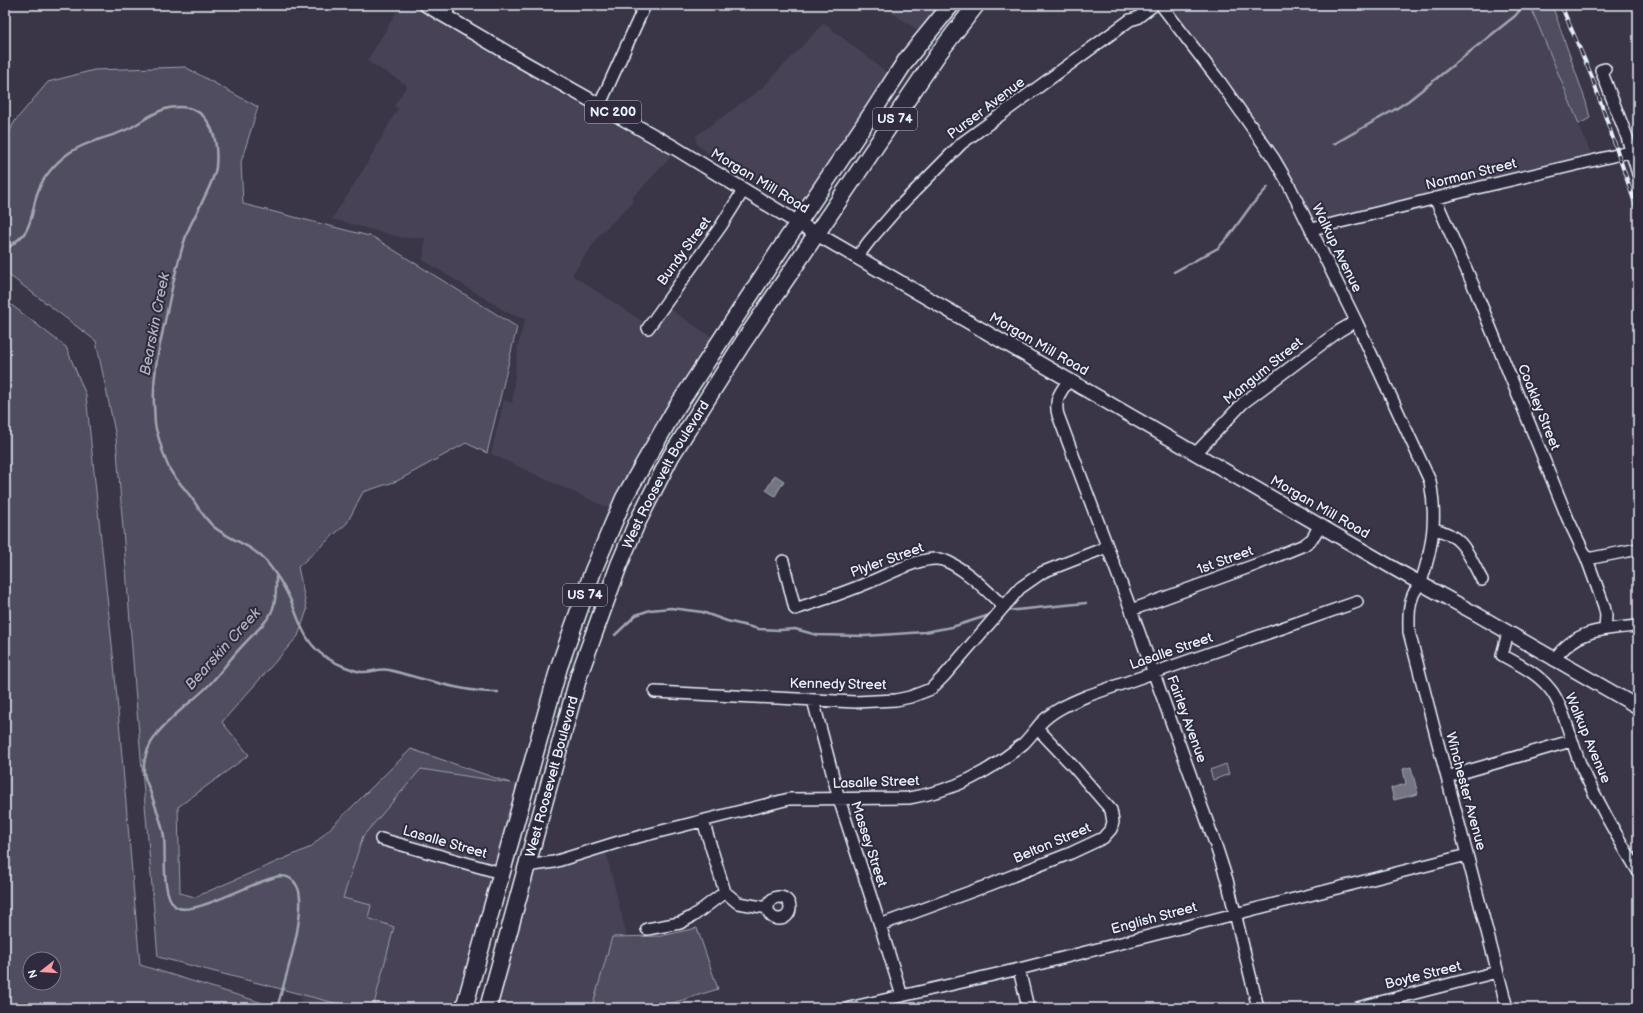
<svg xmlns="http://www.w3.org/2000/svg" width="1643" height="1013" viewBox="0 0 1643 1013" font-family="'Balsamiq Sans',sans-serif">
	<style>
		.built { fill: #464354 }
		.green { fill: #504e5f; stroke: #9ca0ac; fill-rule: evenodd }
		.water { fill: #737482; stroke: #a2a6b1 }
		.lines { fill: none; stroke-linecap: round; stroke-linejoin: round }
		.stream { stroke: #a2a6b1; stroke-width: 2.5 }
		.minor-casing { stroke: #e8f1f8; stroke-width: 14 }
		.major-casing { stroke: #e8f1f8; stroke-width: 16 }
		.highway-casing { stroke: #e8f1f8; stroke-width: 19 }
		.minor { stroke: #2f2a3d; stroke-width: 11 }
		.major { stroke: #2f2a3d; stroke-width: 13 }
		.highway { stroke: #2f2a3d; stroke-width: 16 }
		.rail-casing { stroke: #e8f1f8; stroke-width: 4 }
		.rail { stroke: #2f2a3d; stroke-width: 2.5; stroke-dasharray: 8; stroke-linecap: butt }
		.labels { text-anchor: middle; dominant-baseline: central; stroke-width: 4; stroke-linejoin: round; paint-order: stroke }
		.shield { fill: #2f2a3d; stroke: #b0b5c0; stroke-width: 1 }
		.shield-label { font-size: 13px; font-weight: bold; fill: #e8f1f8 }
		.street-label { font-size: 14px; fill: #e8f1f8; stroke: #2f2a3d }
		.water-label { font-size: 15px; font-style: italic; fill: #aeb2bd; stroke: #2f2a3d }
	</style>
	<rect width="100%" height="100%" fill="#3a3648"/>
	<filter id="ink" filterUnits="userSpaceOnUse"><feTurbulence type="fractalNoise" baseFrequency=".025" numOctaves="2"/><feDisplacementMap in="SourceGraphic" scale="8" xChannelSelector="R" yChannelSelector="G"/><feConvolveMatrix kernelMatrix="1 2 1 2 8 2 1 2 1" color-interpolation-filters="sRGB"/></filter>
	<g filter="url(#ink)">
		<path class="built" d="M401 5H417L573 101 672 156 633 197 632 204 601 233 572 275 645 323 661 303 713 338 652 431 637 463 610 509 491 454 504 400 512 403 518 345 525 319 510 314 423 260 425 238H403L332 219 368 162 398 108 394 106 407 85 367 61Z
			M884 5H945L922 33 885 8Z
			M1170 5H1530L1591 154 1432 207 1322 234 1280 158Z
			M824 23 890 75 804 202 798 203 708 153 697 145 696 136 762 88Z
			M421 769 517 784 456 1008H373L394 927 368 918 343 898 363 836Z
			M606 852 627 937H612L592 1008H495L533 875 539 871Z
			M302 994 354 1008H299Z"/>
		<path class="green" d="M1530 5H1552L1586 102 1590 118 1579 124Z
			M185 67 258 107 241 162 243 204 373 237 517 327 487 453 466 443 397 481 363 492 347 523 298 567 307 610 298 636 222 722 249 755 178 807 180 893 195 897 311 847 411 749 510 783 421 769 363 836 343 898 371 905 368 918 394 927 373 1008H354L158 957 135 687 116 437 96 341 5 272V140L15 121 48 82 94 70Z
			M5 300 66 347 86 395 114 664 140 965 279 1008H5ZM30 959H54V983H30Z
			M1226 764 1229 774 1213 780 1210 770Z
			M697 928 718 989 657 1008H592L612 937 661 936Z"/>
		<path class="water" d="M775 475 784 481 775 496 766 490Z
			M1411 767 1418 794 1394 800 1391 788 1406 784 1403 769Z"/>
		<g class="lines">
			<path class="stream" d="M1334 144 1394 110 1408 101 1515 16 1524 5
				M5 250C12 245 21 239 26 231 33 219 33 206 37 194 42 178 55 163 69 153 87 140 111 138 130 128 143 121 154 111 169 108 208 101 219 134 216 167 214 184 194 215 187 233 179 256 174 278 169 302 162 338 152 369 154 406 155 414 154 422 156 429 160 442 164 459 170 470 176 480 184 487 191 497 198 507 204 518 214 527 230 540 252 545 266 561 275 572 285 588 291 601 298 617 303 636 315 648 322 656 333 662 343 666 349 668 355 671 361 672 371 673 379 668 389 670 421 678 466 693 498 692
				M1174 272 1218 248 1229 236 1250 207 1268 187
				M276 576C276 587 277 597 273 608 269 621 254 633 245 643 232 656 222 671 209 685 186 709 141 733 144 772 144 778 148 785 150 791 155 806 162 821 164 837 166 855 161 894 175 906 190 920 260 877 281 876 289 876 294 880 297 886 309 908 284 982 277 1008
				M1005 611 1086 603
				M615 635 636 615 650 610 671 608 702 612 727 621 759 629 780 630 795 629 817 635 865 636 925 632 952 627 993 614"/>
			<defs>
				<path id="minor" d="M1161 5 1220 82 1274 159 1288 183 1356 321 1430 481C1437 518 1433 546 1421 582 1419 586 1415 590 1413 595 1408 607 1409 619 1409 632L1507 1008
					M444 15 452 5
					M1605 69 1601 70 1627 137 1638 174
					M600 104 645 5
					M1435 198 1474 287 1568 519 1587 559 1604 606 1606 615 1605 629
					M1312 229 1477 188 1638 150
					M857 257 870 240 897 209 962 143 1130 20 1137 18 1154 5
					M648 328 721 226 743 191
					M1069 380C1060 392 1054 400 1058 415L1131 610 1216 846 1227 880 1258 1008
					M1196 453 1243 403 1339 331 1356 321
					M1434 529C1465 536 1468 555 1482 580
					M1587 559 1638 549
					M783 561 795 609C820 601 846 592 870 582 888 575 924 554 943 560 964 567 987 591 1003 606
					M1131 610 1255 565 1304 545 1312 539 1320 525
					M1508 633 1502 655C1518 664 1537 673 1549 688 1563 703 1572 745 1581 766 1598 803 1617 837 1638 871
					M1554 660C1575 629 1604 629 1638 626
					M655 692 855 702 896 700 910 697 931 689 945 675 1020 588 1043 572 1107 547
					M813 700 839 799 880 925 902 996
					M1447 777 1571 741
					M703 821 725 892 738 903 768 908
					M381 839 501 873
					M527 866 554 862 622 841 789 799 909 798C956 790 988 773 1024 743 1030 737 1035 730 1040 724 1053 710 1070 703 1087 696L1357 602
					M768 908a11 11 0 1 1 22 0a11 11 0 1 1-22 0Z
					M880 925 989 885 1071 853 1103 838 1111 829 1113 822 1111 810 1072 765 1037 728
					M647 929 680 923 693 916 725 892
					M1019 969 1028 1008
					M849 1008 1019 969 1467 855
					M1357 1008 1497 972"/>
				<path id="major" d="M426 5 523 62 675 148 798 223 1400 572 1478 615 1638 707"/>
				<g id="highway">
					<path d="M464 1008 559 667 593 571 624 498 673 413 779 251 874 110 907 59 951 5"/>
					<path id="s1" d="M488 1008 579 675 619 565 636 525 671 456 742 344 938 54 976 5"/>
				</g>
			</defs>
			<use href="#minor" class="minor-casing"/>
			<use href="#major" class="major-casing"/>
			<use href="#highway" class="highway-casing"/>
			<use href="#minor" class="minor"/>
			<use href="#major" class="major"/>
			<use href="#highway" class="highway"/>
			<defs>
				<path id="rail" d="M1561 5 1592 77 1638 212"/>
			</defs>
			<use href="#rail" class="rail-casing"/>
			<use href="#rail" class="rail"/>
		</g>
	</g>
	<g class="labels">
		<g class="shield">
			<rect x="585" y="101" width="56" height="22" rx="3"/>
			<rect x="873" y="108" width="44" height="22" rx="3"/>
			<rect x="563" y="584" width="44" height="22" rx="3"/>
		</g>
		<g class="shield-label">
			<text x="613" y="112">NC 200</text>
			<text x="895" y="119">US 74</text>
			<text x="585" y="595">US 74</text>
		</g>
		<g class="street-label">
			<text transform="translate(986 108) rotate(-37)">Purser Avenue</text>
			<text transform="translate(1471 174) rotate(-14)">Norman Street</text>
			<text transform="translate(760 181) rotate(31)">Morgan Mill Road</text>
			<text transform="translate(1337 248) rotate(64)">Walkup Avenue</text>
			<text transform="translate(684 251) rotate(-54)">Bundy Street</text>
			<text transform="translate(1039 344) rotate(30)">Morgan Mill Road</text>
			<text transform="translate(1263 371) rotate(-39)">Mangum Street</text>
			<text transform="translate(1539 407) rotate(68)">Coakley Street</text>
			<text stroke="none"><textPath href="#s1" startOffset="564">West Roosevelt Boulevard</textPath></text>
			<text transform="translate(1320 507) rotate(30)">Morgan Mill Road</text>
			<text transform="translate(887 560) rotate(-20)">Plyler Street</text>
			<text transform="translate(1225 560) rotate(-20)">1st Street</text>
			<text transform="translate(1171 651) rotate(-19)">Lasalle Street</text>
			<text transform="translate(838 684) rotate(1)">Kennedy Street</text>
			<text transform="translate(1187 719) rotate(70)">Fairley Avenue</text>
			<text transform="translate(1588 738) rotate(67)">Walkup Avenue</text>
			<text stroke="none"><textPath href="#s1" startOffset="240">West Roosevelt Boulevard</textPath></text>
			<text transform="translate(876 782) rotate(-2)">Lasalle Street</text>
			<text transform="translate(1466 791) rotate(75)">Winchester Avenue</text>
			<text transform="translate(445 842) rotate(16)">Lasalle Street</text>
			<text transform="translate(1052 843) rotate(-23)">Belton Street</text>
			<text transform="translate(869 844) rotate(72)">Massey Street</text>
			<text transform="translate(1154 918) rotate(-15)">English Street</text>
			<text transform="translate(1423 975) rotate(-14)">Boyte Street</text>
		</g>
		<g class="water-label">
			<text transform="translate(155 324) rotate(-79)">Bearskin Creek</text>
			<text transform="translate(223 649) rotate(-48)">Bearskin Creek</text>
		</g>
	</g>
	<rect width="1643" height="1013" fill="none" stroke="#2f2a3d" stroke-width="20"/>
	<rect x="10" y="10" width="1623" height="993" fill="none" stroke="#e8f1f8" stroke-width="1.5" filter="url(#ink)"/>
	<g transform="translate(42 971) rotate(253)"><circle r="19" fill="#2f2a3d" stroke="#797a88"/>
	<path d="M0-3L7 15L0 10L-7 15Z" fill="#ff9aa2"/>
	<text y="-6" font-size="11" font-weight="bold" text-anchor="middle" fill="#e8f1f8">N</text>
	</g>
</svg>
